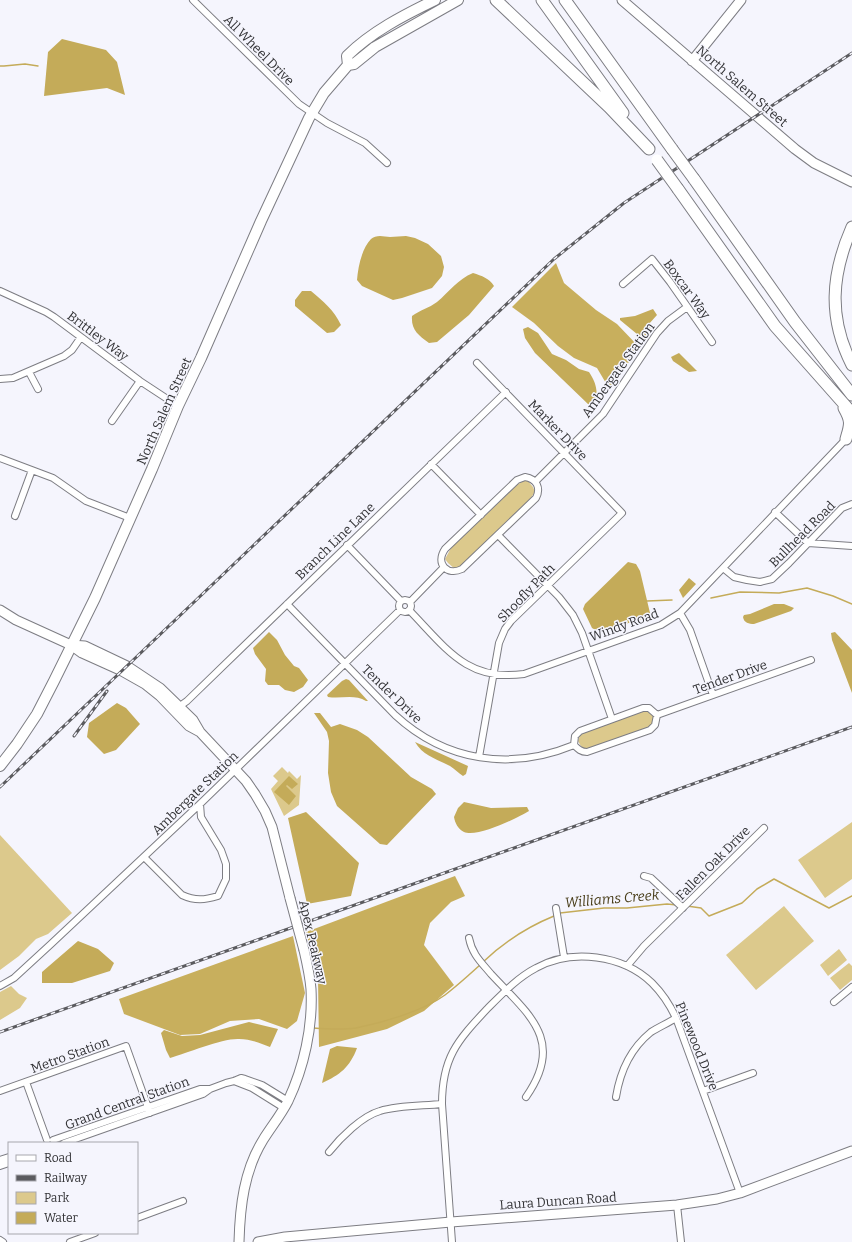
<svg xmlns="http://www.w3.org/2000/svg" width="852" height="1242" viewBox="0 0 852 1242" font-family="Bitter,serif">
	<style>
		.green { fill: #dcc98c }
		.forest { fill: #c8af5d }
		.water { fill: #c4ab59 }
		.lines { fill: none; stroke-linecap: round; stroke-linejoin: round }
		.stream { stroke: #c4ab59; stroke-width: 1.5 }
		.street-casing { stroke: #7d7d83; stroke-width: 8 }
		.secondary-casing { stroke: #7d7d83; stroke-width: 11 }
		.primary-casing { stroke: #7d7d83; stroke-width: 12 }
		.highway-casing { stroke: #7d7d83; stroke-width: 13 }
		.street { stroke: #fff; stroke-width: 6 }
		.secondary { stroke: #fff; stroke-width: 9 }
		.primary { stroke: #fff; stroke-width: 10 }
		.highway { stroke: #fff; stroke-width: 11 }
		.rail-casing { stroke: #5b5b5f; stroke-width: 3 }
		.rail { stroke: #f5f5fd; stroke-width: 1.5; stroke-dasharray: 4.5; stroke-linecap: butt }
		.secondary-bridge-casing { stroke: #7d7d83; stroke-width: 11; stroke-linecap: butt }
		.highway-bridge-casing { stroke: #7d7d83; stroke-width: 13; stroke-linecap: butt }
		.secondary-bridge { stroke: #fff; stroke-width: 9 }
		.highway-bridge { stroke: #fff; stroke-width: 11 }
		.labels { text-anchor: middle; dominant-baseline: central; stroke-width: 3; stroke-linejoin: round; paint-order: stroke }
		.street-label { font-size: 13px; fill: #323235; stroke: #f5f5fd }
		.water-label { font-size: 14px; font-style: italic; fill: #483d19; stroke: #f5f5fd }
	</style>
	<rect width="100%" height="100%" fill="#f5f5fd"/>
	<path class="green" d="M523 481H528L533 487 535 492 530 499 462 565 458 568 455 569 448 563 445 559 451 548 517 485Z
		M645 711H647L653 716 654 722 649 728 589 749C583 749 581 747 578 741L580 735 585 732Z
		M282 767 288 773 289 771 297 779 301 775 299 805 284 816 271 789 278 781 273 776Z
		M852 822V879L825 898 798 860Z
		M0 835 72 913 48 934 36 939 19 956 0 970Z
		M784 906 814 941 756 990 726 955Z
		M839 949 847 960 828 976 820 965Z
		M849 963 852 966V980L840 990 830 978Z
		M11 986 19 994 27 998 20 1008 0 1020V992Z"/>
	<path class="forest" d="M556 263 564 283 596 310 617 324 639 347 610 390 597 368 574 358 558 346 534 323 512 307Z
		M455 876 465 896 451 902 430 923 424 945 454 985 424 1011 387 1029 319 1047 318 978 306 932Z
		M293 936 305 993 297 1021 287 1029 259 1019 230 1021 200 1034 180 1035 124 1014 119 999Z"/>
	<path class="water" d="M62 39 106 50 117 62 125 95 107 88 44 96 48 52Z
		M380 236 390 237 406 236 415 238 428 244 441 256 444 267 442 276 432 288 402 298 393 300 362 286 357 280C358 267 362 248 371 239 373 237 377 236 380 236Z
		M473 273C482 276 489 278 494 286L469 315 437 342 429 343C418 335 411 330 412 316 420 310 429 308 437 302 449 292 458 279 473 273Z
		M302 291H311C323 301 334 310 341 325L334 332 327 333 295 306V300Z
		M653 309 657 315 648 325 651 328 643 339 620 320V318L635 316Z
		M528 327 538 333 552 354 566 360 579 369 589 372C595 381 599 391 595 402L589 405 535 353 525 338 523 329Z
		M679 353 697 371 689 372 673 361 671 357Z
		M628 562 636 564 640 571 650 613 645 618 599 632 592 628 583 609 585 604Z
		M689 578 696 584 683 598 679 590Z
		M774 604H784L794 608 791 611 754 624C749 624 744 623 743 617L744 615 750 614Z
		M269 632 277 640 285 655 294 666 299 668 308 680 303 687 294 692 285 690 279 685H268L265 681 266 669 255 654 253 648Z
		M835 632 852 650V693L832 640 831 633Z
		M346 679 349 680 368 701H366C355 694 341 699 328 697L327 695 342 681Z
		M117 703 126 708 140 724 116 750 104 754 87 737 89 723Z
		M314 713H320L331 727 340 724 357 730 368 737 411 777 432 789 436 794 387 845 380 844 337 806 331 792 328 773 329 741 327 732Z
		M415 742 468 766 466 774 463 776C458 773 455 769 450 766 437 759 423 756 415 742Z
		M289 776 298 784 292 789 287 785 286 786 296 796 289 805 274 792Z
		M464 802 491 808 527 807 529 811C517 818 477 838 464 832 458 829 455 823 454 817L458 808Z
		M306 812 359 863 351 896 307 904 288 818Z
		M78 941 98 949 114 963 110 971 72 983H42V972Z
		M249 1022 278 1029 270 1047C260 1043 250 1039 239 1039 223 1038 187 1053 170 1058L166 1050 161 1033 164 1030 182 1036 200 1035Z
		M337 1046 357 1048C350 1067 340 1075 322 1083L330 1049Z"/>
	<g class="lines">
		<path class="stream" d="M0 66H4L25 64 38 66
			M711 598 740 592 779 593 807 588 833 596 852 604
			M647 601 672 600
			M687 906 701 908 709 916 742 903 757 889 774 879 829 908 852 896
			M560 913 604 908H627L667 904 677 905
			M483 962C504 942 527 927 554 916
			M313 1028C327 1029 342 1030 356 1028 382 1023 423 1011 445 995 457 986 469 975 480 965"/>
		<defs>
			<path id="street" d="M193 0 299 104 327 123 365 143 387 163
				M623 284 652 259 670 282 712 342
				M0 291 46 312 54 317 140 381 178 406
				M477 363 622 513 511 621 505 629 499 643 479 757
				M29 372 38 389
				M0 379 13 378 64 356 72 350 81 337
				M112 421 140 381
				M0 458 53 478 86 501 130 518
				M431 464 481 515
				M525 477C537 479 541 488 536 498L462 569C447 576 435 564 445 549L517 480Z
				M536 481 603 414 657 333 668 321 687 307
				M775 512 808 543 852 546
				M15 516 32 470
				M498 535 559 597 573 615 582 633 612 719
				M347 545 401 601
				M723 568 734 577 747 580 760 582 772 579 789 563 842 508 852 504
				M399 606a6 6 0 1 1 12 0a6 6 0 1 1-12 0Z
				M410 602 444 567
				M287 604 395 715C446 762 511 771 574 745
				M409 610C446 648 467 682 524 674L661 625 680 613 846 439
				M680 613 690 630 713 695
				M180 706 187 701 506 392
				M643 708H649L657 715 655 725 650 730 587 752C581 752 578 749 574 745L575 736 580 731Z
				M657 715 811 660
				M144 857 182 895C195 901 205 900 218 896L226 879V864L221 850 201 817 200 804
				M644 876 651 878 683 908
				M556 908 564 957
				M469 938C472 954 481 962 491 974 528 1014 566 1040 526 1097
				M627 966 644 946 764 828
				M0 986 14 978 51 944 200 804 400 610
				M834 1002 852 987
				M234 1081 252 1088 284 1108
				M26 1082 47 1140
				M0 1091 126 1046 150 1113
				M703 1091 753 1073
				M616 1097C620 1072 630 1049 651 1032 659 1027 668 1023 676 1018
				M53 1140 200 1089H210
				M64 1143 203 1094 210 1089 226 1083 234 1081 241 1078 245 1079 262 1085 288 1101
				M329 1152C340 1138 362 1116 380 1111 399 1105 422 1106 442 1104
				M0 1160 9 1157
				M0 1166 9 1163
				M677 1205 681 1242
				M137 1218 183 1201
				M0 1240 3 1242
				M70 1242 95 1233
				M452 1242 442 1104C442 1058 457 1041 487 1009 502 994 517 978 536 968 572 948 623 955 652 983 663 994 670 1005 676 1018L740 1193"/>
			<path id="secondary" d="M622 0 795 149 814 163 852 182
				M692 61 741 0
				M0 610 16 620 71 645 82 653 122 671 145 684 160 696 189 726 200 732
				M71 645 85 646 127 666 160 688 193 720 200 732 246 781 255 794 265 811 272 827 290 898
				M239 1242C240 1206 244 1171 263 1140 271 1127 281 1115 288 1101 304 1067 313 1027 311 989 310 976 307 963 304 950
				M258 1242 285 1237 451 1222 677 1205 717 1199 740 1193 852 1151"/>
			<path id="primary" d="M348 65 347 56C371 32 404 15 435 0
				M0 766 17 744 37 714 54 681 95 598 152 469 178 406 201 358 261 221 309 118 324 93 348 65 354 64 375 47 458 0"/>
			<path id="highway" d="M496 0 609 107 649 149
				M542 0 623 113
				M565 0 672 149
				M694 179 795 322 852 395
				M678 189 775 326 852 413
				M852 227C831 275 828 318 852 365
				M844 408C852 422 850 425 846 439"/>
		</defs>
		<use href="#street" class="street-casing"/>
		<use href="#secondary" class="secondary-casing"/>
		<use href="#primary" class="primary-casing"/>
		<use href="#highway" class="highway-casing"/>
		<use href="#street" class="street"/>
		<use href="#secondary" class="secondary"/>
		<use href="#primary" class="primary"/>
		<use href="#highway" class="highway"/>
		<defs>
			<path id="rail" d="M74 736 107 691
				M0 787 554 259 624 203 852 53
				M0 1032 852 727"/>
		</defs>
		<use href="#rail" class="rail-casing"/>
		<use href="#rail" class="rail"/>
		<defs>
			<path id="secondary-bridge" d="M290 898 304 950"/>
			<path id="highway-bridge" d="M672 149 694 179
				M657 160 678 189"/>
		</defs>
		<use href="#secondary-bridge" class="secondary-bridge-casing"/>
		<use href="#highway-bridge" class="highway-bridge-casing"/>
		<use href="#secondary-bridge" class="secondary-bridge"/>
		<use href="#highway-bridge" class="highway-bridge"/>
	</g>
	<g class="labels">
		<g class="street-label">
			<text transform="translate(259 50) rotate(45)">All Wheel Drive</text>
			<text transform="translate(742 86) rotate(41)">North Salem Street</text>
			<text transform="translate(687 289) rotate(54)">Boxcar Way</text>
			<text transform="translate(98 336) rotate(37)">Brittley Way</text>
			<text transform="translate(618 370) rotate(-54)">Ambergate Station</text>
			<text transform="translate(164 411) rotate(-66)">North Salem Street</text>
			<text transform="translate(558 430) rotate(46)">Marker Drive</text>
			<text transform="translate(802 534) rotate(-45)">Bullhead Road</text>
			<text transform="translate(335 541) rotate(-44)">Branch Line Lane</text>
			<text transform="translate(526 593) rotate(-46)">Shoofly Path</text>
			<text transform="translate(624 625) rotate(-20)">Windy Road</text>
			<text transform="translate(730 677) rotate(-20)">Tender Drive</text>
			<text transform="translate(392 694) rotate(44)">Tender Drive</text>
			<text transform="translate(195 793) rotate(-44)">Ambergate Station</text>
			<text transform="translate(713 863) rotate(-45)">Fallen Oak Drive</text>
			<text transform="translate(313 942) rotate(77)">Apex Peakway</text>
			<text transform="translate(697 1046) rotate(68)">Pinewood Drive</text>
			<text transform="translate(70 1055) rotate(-20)">Metro Station</text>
			<text transform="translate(127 1103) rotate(-20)">Grand Central Station</text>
			<text transform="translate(558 1201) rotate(-4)">Laura Duncan Road</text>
		</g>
		<g class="water-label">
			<text transform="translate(612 899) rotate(-5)">Williams Creek</text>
		</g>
	</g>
	<rect x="8" y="1142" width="130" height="92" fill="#f5f5fd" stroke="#a7a7ad"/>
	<rect x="16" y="1155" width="20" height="6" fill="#ffffff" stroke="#a7a7ad"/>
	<text x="44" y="1162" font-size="12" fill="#323235">Road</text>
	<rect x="16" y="1175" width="20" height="6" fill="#5b5b5f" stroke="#a7a7ad"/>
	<text x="44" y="1182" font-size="12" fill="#323235">Railway</text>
	<rect x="16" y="1192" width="20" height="12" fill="#dcc98c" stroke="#a7a7ad"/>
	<text x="44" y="1202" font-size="12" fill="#323235">Park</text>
	<rect x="16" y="1212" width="20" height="12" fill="#c4ab59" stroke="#a7a7ad"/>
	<text x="44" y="1222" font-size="12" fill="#323235">Water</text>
</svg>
